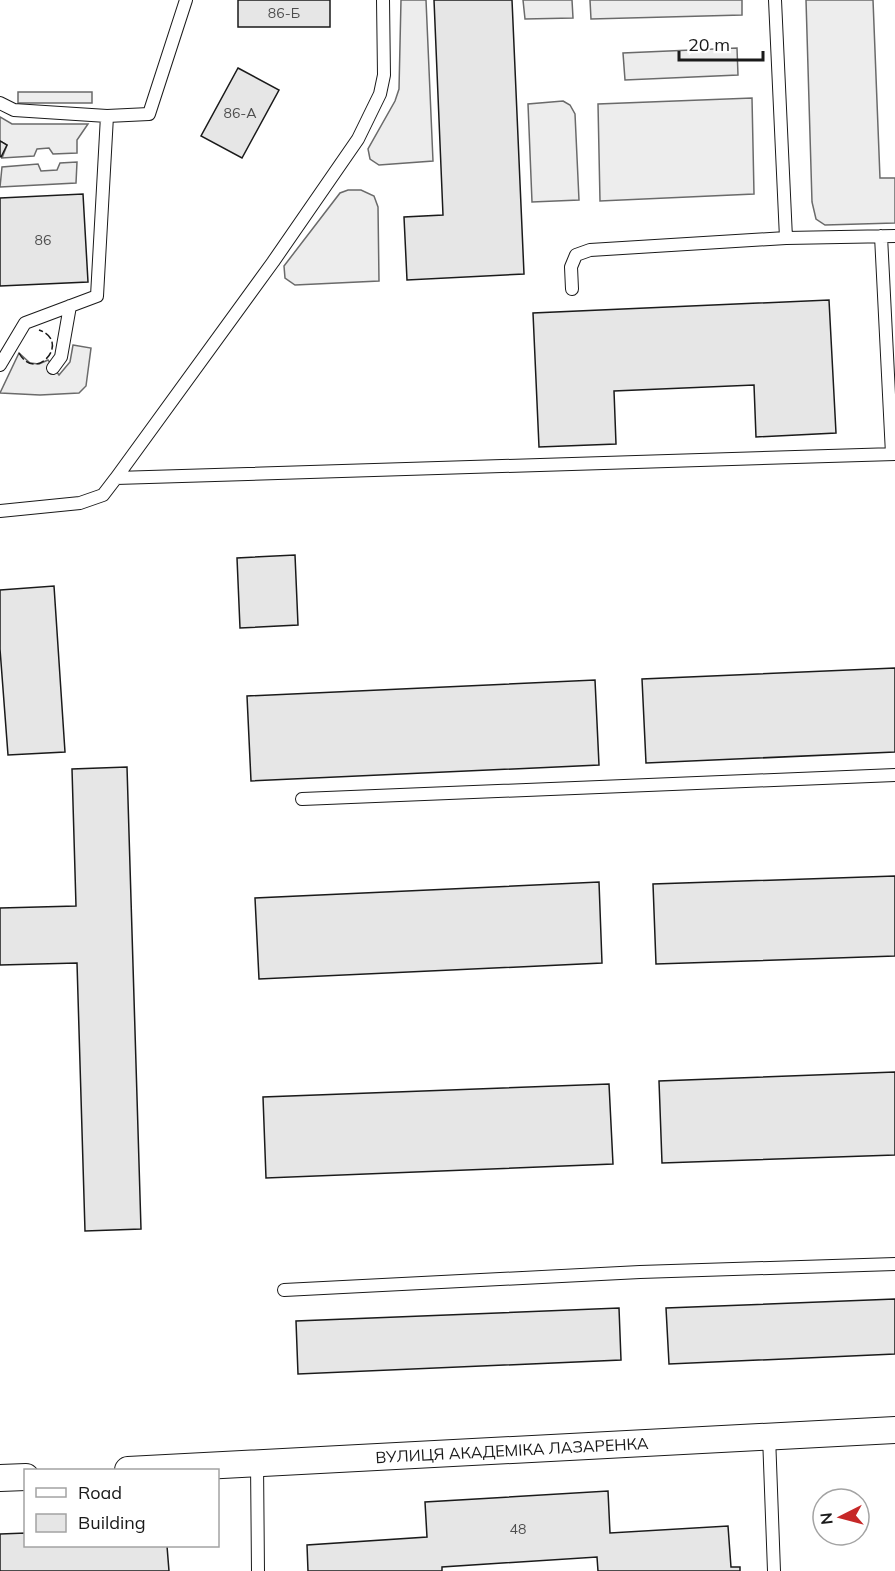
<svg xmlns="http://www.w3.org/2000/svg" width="895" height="1571" viewBox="0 0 895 1571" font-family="Mulish,sans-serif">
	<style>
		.built { fill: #ededed; stroke: #6a6a6a; stroke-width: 1.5 }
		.building { fill: #e6e6e6; stroke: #1a1a1a; stroke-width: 1.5 }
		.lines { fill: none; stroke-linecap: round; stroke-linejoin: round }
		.lane-casing { stroke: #1a1a1a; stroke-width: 14 }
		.street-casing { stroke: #1a1a1a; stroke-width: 28 }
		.lane { stroke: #fff; stroke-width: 12 }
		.street { stroke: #fff; stroke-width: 26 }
		.fence { stroke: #1a1a1a; stroke-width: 1.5; stroke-dasharray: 8 3; stroke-linecap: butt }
		.labels { text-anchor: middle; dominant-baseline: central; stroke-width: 4.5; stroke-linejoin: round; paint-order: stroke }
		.number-label { font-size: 14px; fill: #4d4d4d }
		.street-label { font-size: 16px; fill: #1a1a1a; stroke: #fff }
	</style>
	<rect width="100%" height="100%" fill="#fff"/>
	<path class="built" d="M401 0H426L433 161 379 165 370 159 368 149 395 101 399 89Z
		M523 0H572L573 18 525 19Z
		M590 0H742V15L591 19Z
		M806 0H873L880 178H895V223L825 225 816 219 812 202Z
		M737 48 738 75 625 80 623 53Z
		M18 92H92V103H18Z
		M752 98 754 194 600 201 598 104Z
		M563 101 570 105 575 114 579 200 532 202 528 104Z
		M0 117 12 124H88L77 140V153L53 154 49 148 37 149 34 156 2 158 7 145 0 141Z
		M77 162 76 183 0 187 2 167 38 164 41 171 57 170 60 163Z
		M348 190H361L374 196 378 207 379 281 295 285 285 278 284 266 340 193Z
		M73 345 91 348 86 386 79 393 40 395 0 393 19 353 30 363 39 364 48 360 59 375 70 362Z"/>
	<path class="building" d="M238 0H330V27H238Z
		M434 0H512L524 274 407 280 404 217 443 215Z
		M238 68 279 90 242 158 201 136Z
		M0 141 7 145 1 157 0 156Z
		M83 194 88 282 0 286V198Z
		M829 300 836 433 756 437 754 385 614 391 616 444 539 447 533 313Z
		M295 555 298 625 240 628 237 558Z
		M54 586 65 752 8 755 0 649V590Z
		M895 668V752L646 763 642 679Z
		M595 680 599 765 251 781 247 696Z
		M127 767 141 1229 85 1231 77 963 0 965V908L76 906 72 769Z
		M895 876V956L656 964 653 884Z
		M599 882 602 963 259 979 255 898Z
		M895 1072V1155L662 1163 659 1081Z
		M609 1084 613 1164 266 1178 263 1097Z
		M895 1299V1354L669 1364 666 1308Z
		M619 1308 621 1360 298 1374 296 1321Z
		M608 1491 610 1533 728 1526 731 1567H740V1571H598L597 1557 442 1567V1571H308L307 1545 427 1537 425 1502Z
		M26 1533V1546H167L169 1571H0V1534Z"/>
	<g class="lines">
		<defs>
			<path id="lane" d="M383 0 384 75 380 94 358 139 273 262 116 478 895 454
				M775 0 786 238
				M0 103 14 110 107 116 149 114 186 0
				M881 236 892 454
				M572 289 571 267 576 255 590 250 786 238 895 236
				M0 365 25 323 97 296 107 116
				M53 368 61 357 70 306
				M0 511 80 503 103 495 116 478
				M302 799 895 775
				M284 1290 640 1272 895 1264
				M769 1436 774 1571
				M257 1463 258 1571"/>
			<path id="street" d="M128 1470 895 1430
				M0 1478 26 1477"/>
		</defs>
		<use href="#lane" class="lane-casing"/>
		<use href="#street" class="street-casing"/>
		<use href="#lane" class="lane"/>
		<use href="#street" class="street"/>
		<path class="fence" d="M19 353C36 384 72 341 39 330"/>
	</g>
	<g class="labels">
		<g class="number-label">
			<text x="284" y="13">86-Б</text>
			<text x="240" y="113">86-А</text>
			<text x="43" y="240">86</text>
			<text x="518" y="1529">48</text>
		</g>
		<g class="street-label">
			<text transform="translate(512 1450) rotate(-3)">ВУЛИЦЯ АКАДЕМІКА ЛАЗАРЕНКА</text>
		</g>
	</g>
	<rect x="24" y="1469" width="195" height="78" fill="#ffffff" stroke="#a3a3a3" stroke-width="1.5"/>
	<rect x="36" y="1488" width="30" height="9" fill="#ffffff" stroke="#a3a3a3" stroke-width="1.5"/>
	<text x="78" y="1499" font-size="18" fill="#1a1a1a">Road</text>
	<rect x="36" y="1514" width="30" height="18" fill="#e6e6e6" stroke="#a3a3a3" stroke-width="1.5"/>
	<text x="78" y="1529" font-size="18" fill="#1a1a1a">Building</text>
	<g transform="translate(841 1517) rotate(264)"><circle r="28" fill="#ffffff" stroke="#a3a3a3" stroke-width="1.5"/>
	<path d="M0-4.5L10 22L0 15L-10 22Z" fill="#c62828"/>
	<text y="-9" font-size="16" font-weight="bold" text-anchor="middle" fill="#1a1a1a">N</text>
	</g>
	<path d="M679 51v9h84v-9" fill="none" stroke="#1a1a1a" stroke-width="3"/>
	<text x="688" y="51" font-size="18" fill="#1a1a1a" stroke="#ffffff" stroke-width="4.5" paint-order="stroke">20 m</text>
</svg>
